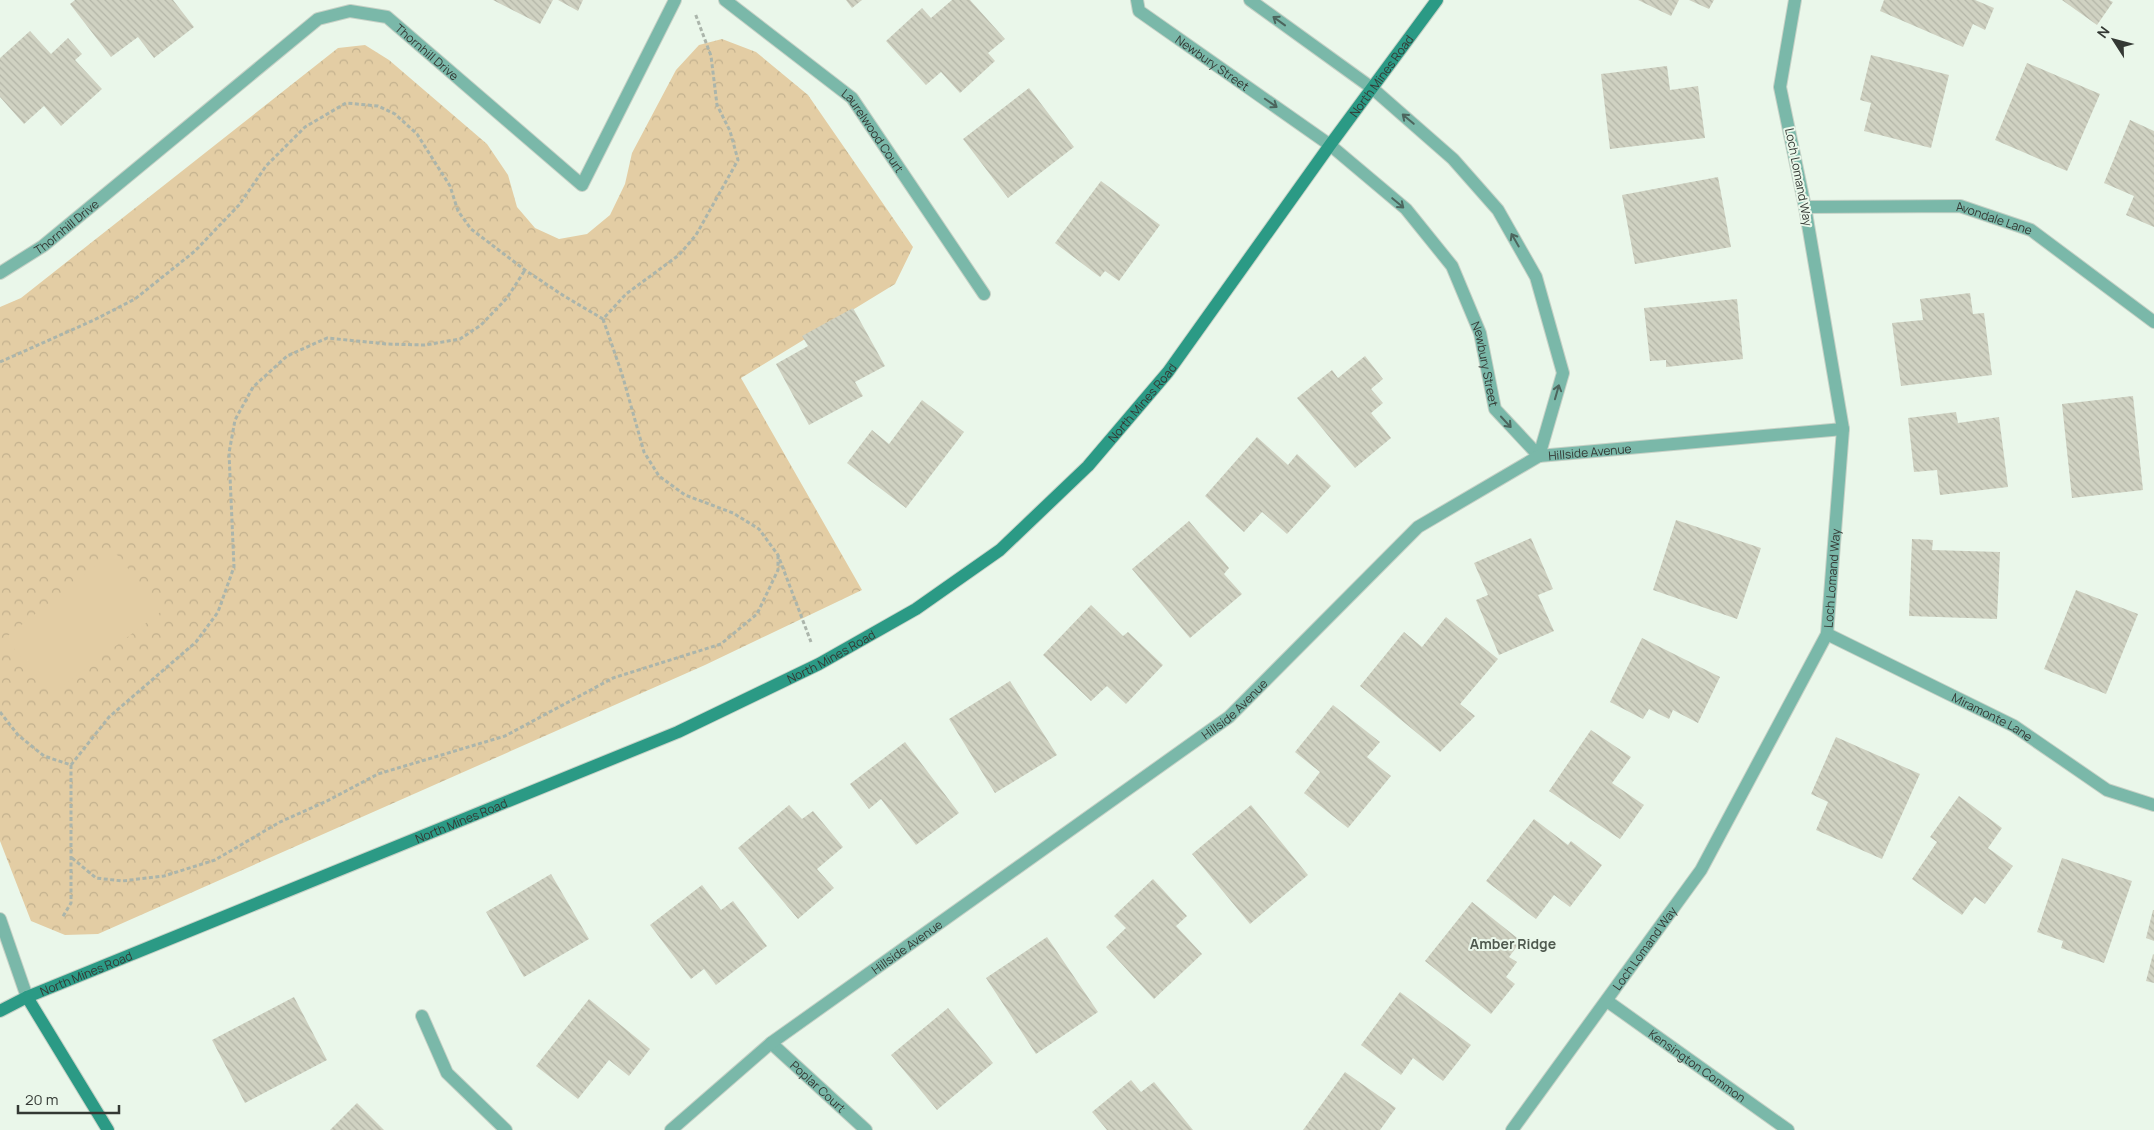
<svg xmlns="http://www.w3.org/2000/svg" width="2154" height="1130" viewBox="0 0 2154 1130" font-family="Manrope,sans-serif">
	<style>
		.park { fill: url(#park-crowns) }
		.pitch { fill: #e3cda4 }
		.building { fill: url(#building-back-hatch) }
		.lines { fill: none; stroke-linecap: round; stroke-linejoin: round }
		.street-casing { stroke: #c6d1c6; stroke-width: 14 }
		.secondary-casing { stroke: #c6d1c6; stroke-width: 14 }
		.path { stroke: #abb5ab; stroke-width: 3; stroke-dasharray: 4 2.5; stroke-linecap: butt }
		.street { stroke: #7ab8a9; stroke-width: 12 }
		.secondary { stroke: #2b9a85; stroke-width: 12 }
		.oneway { stroke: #4c655d }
		.labels { text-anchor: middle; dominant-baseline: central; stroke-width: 4; stroke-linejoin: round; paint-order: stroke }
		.street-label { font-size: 12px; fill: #343934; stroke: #eaf7ea }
		.neighbourhood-label { font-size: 14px; font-weight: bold; fill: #4f5a4f; stroke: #eaf7ea }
	</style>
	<defs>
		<pattern id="park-crowns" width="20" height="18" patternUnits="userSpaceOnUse" patternTransform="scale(1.25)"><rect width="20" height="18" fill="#e3cda4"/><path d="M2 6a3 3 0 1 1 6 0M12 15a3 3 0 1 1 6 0" fill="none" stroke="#c3b18e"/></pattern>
		<pattern id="building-back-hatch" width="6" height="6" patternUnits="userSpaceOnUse" patternTransform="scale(1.25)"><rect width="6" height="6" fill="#d0d2c2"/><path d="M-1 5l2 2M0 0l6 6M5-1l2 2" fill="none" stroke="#b3b5a7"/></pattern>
	</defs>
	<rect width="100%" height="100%" fill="#eaf7ea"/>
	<path class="park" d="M722 39 756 52 808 95 913 247 895 284 741 378 862 590 705 665 98 934 65 935 31 921 0 841V307L21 298 338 48 365 45 389 60 487 144 508 175 517 207 535 228 559 239 587 234 610 215 625 184 632 153 676 70 699 45Z"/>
	<path class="pitch" d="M114 551 162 611 52 694 5 638Z"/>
	<path class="building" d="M75 0H173L194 27 154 58 138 37 111 57 70 4Z
		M493 0H553L540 24Z
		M558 0H583L578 11Z
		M846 0H862L852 8Z
		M952 0H970L1005 39 988 53 995 61 960 93 941 72 926 85 886 41 922 8 931 18Z
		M1638 0H1679L1671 16Z
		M1689 0H1714L1709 9Z
		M1884 0H1975L1994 8 1985 30 1973 24 1963 47 1880 11Z
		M2062 0H2109L2113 2 2097 25Z
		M30 31 51 54 68 38 82 54 75 60 102 89 61 126 44 106 24 124 0 97V58Z
		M1871 55 1949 75 1931 148 1864 131 1871 103 1860 100Z
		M2027 63 2100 94 2067 171 1995 140Z
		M1667 66 1670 90 1698 86 1705 138 1610 149 1601 74Z
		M1029 88 1074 147 1008 198 963 139Z
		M2130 120 2154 131V227L2126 215 2134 196 2104 183Z
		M1718 177 1731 247 1635 264 1622 195Z
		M1101 181 1160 225 1119 281 1105 271 1100 277 1055 243Z
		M1970 293 1973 314 1984 313 1992 375 1901 386 1892 323 1923 320 1920 299Z
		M1737 299 1743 359 1666 367V360L1650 361 1644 308Z
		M853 308 885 366 855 382 863 396 809 425 776 364 808 346 802 336Z
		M1365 356 1383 379 1371 389 1383 403 1371 413 1391 438 1355 468 1297 398 1332 370 1338 378Z
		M2133 396 2143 490 2072 498 2062 404Z
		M922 400 964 432 906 508 847 463 872 430 889 444Z
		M1956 412 1958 423 1999 417 2008 487 1940 495 1937 470 1914 472 1908 418Z
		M1257 437 1288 465 1297 454 1331 486 1287 534 1262 512 1244 532 1205 496Z
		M1676 520 1761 548 1737 619 1653 590Z
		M1189 521 1229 568 1224 574 1242 594 1190 638 1132 569Z
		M1531 538 1553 589 1538 595 1554 631 1499 655 1476 600 1488 595 1474 563Z
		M1912 539 1933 540 1932 550 2000 552 1997 619 1909 616Z
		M2076 590 2138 614 2106 694 2044 669Z
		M1091 605 1123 636 1128 632 1163 665 1126 704 1107 686 1091 701 1043 655Z
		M1446 617 1498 659 1460 704 1475 716 1440 752 1360 686 1404 632 1422 647Z
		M1642 638 1720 677 1698 723 1673 710 1669 719 1649 709 1643 719 1610 702Z
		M1010 681 1057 755 995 793 949 719Z
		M1333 705 1380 742 1367 757 1391 776 1348 828 1304 793 1320 772 1295 752Z
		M1591 730 1631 757 1612 783 1644 805 1620 839 1549 791Z
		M1836 737 1920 774 1882 859 1816 830 1828 802 1811 794Z
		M905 742 959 813 916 845 881 799 869 809 850 784Z
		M1959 796 2002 828 1988 848 2013 866 1985 904 1975 897 1962 915 1912 879 1937 842 1930 837Z
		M789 805 802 819 813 811 843 847 817 869 834 888 798 919 738 848Z
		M1251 805 1308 875 1250 924 1192 854Z
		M1534 819 1568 845 1571 841 1602 865 1570 907 1554 895 1536 919 1486 881Z
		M2062 858 2132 881 2104 963 2061 948 2063 941 2037 932Z
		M551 874 589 939 524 977 486 912Z
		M1153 879 1187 916 1176 926 1202 954 1154 999 1106 947 1126 928 1114 916Z
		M702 885 721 910 733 901 767 946 716 985 704 969 691 979 650 925Z
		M1472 902 1521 941 1509 957 1517 962 1506 977 1515 984 1491 1014 1425 961Z
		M2153 910H2154V941L2146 938Z
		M1047 937 1098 1012 1036 1054 986 978Z
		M2153 954 2154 955V983L2146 981Z
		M1400 992 1471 1045 1443 1081 1413 1058 1401 1075 1361 1045Z
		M294 997 327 1060 245 1103 212 1040Z
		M589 999 650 1049 629 1076 609 1060 578 1099 536 1066Z
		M948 1008 993 1063 937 1110 891 1055Z
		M1345 1072 1396 1108 1380 1130H1303Z
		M1131 1080 1141 1092 1154 1082 1193 1130H1107L1092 1112Z
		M357 1103 384 1130H330Z"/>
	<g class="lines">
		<defs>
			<g id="street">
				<path id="s1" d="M725 0 852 98 984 294"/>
				<path id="s2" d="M1137 0 1139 11 1330 145 1406 209 1452 266 1480 333 1495 409 1539 456"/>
				<path d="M1250 0 1372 88 1453 159 1498 210 1536 277 1563 373 1539 456"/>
				<path id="s3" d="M1805 207 1960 206 2031 230 2154 322"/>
				<path id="s4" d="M0 273 43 246 318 19 350 11 387 17 582 185 675 0"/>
				<path id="s5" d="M1827 634 2014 726 2107 790 2154 805"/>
				<path d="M0 919 27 997"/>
				<path id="s6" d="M1607 1001 1788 1130"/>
				<path d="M422 1016 447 1073 506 1130"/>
				<path id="s7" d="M771 1043 866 1130"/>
				<path id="s8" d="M671 1130 771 1043 1229 717 1418 527 1539 456 1843 429"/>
				<path id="s9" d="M1512 1130 1701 870 1827 634 1843 429 1805 207 1780 87 1795 0"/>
			</g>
			<g id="secondary">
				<path d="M27 997 108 1130"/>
				<path id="s10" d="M0 1011 27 997 678 732 819 664 916 609 1000 550 1088 466 1168 372 1330 145 1437 0"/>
			</g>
		</defs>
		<use href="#street" class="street-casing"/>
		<use href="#secondary" class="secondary-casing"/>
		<path class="path" d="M603 319 622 374 644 452 659 476 685 495 733 513 759 529 778 555 811 642
			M0 362 94 320 135 299 195 251 239 205 266 166 305 127 346 103 378 106 395 114 417 134 450 186 458 211 471 229 525 270 564 296 603 319 626 294 679 255 696 235 738 160 730 131 717 105 711 56 695 13
			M0 712 18 735 44 756 71 765V903L62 918
			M71 765 109 717 196 642 218 612 234 567 229 453 235 420 253 387 287 356 327 338 387 344 425 345 460 339 481 325 507 298 525 270
			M72 858 96 878 122 881 164 876 215 860 280 822 327 801 378 774 505 736 613 678 721 644 757 614 778 570V555"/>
		<use href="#street" class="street"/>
		<use href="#secondary" class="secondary"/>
	</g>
	<defs><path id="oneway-shaft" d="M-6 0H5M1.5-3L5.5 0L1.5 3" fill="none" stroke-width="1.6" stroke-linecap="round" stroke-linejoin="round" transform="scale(1.25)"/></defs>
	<g class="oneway">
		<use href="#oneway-shaft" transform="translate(1279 21) rotate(-144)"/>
		<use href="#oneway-shaft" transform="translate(1271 103) rotate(35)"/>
		<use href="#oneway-shaft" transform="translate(1408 119) rotate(-140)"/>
		<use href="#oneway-shaft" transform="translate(1398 203) rotate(40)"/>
		<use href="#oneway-shaft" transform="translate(1515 240) rotate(-120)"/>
		<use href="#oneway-shaft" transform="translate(1557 392) rotate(-74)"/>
		<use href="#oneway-shaft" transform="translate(1506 422) rotate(47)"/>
	</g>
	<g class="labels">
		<g class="street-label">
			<text stroke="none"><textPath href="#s4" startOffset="531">Thornhill Drive</textPath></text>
			<text stroke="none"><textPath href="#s2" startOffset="101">Newbury Street</textPath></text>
			<text stroke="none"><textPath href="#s10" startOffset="1714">North Mines Road</textPath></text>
			<text stroke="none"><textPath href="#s1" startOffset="199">Laurelwood Court</textPath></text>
			<text transform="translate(1799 177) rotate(79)">Loch Lomand Way</text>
			<text stroke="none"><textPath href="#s3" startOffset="191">Avondale Lane</textPath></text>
			<text stroke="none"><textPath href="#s4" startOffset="81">Thornhill Drive</textPath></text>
			<text stroke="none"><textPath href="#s2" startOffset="521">Newbury Street</textPath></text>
			<text stroke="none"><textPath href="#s10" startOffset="1309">North Mines Road</textPath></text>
			<text stroke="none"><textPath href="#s8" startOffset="1154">Hillside Avenue</textPath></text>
			<text stroke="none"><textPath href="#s9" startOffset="645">Loch Lomand Way</textPath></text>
			<text stroke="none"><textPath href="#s10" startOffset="904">North Mines Road</textPath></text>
			<text stroke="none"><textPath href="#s8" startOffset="704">Hillside Avenue</textPath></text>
			<text stroke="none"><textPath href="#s5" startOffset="185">Miramonte Lane</textPath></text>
			<text stroke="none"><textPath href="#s10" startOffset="499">North Mines Road</textPath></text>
			<text stroke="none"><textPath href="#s8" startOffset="299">Hillside Avenue</textPath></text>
			<text stroke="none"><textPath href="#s9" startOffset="225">Loch Lomand Way</textPath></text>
			<text stroke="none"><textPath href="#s10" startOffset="94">North Mines Road</textPath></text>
			<text stroke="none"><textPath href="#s6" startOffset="111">Kensington Common</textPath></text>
			<text stroke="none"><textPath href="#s7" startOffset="64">Poplar Court</textPath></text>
		</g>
		<g class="neighbourhood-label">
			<text x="1513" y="943">Amber Ridge</text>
		</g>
	</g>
	<g transform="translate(2114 40) rotate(306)" stroke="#eaf7ea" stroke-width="4" paint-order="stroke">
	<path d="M0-4L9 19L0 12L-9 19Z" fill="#343934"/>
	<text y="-8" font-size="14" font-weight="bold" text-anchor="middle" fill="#343934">N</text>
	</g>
	<path d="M18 1105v8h101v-8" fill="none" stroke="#343934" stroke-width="2.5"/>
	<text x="25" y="1105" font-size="15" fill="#343934" stroke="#eaf7ea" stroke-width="4" paint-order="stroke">20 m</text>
</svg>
